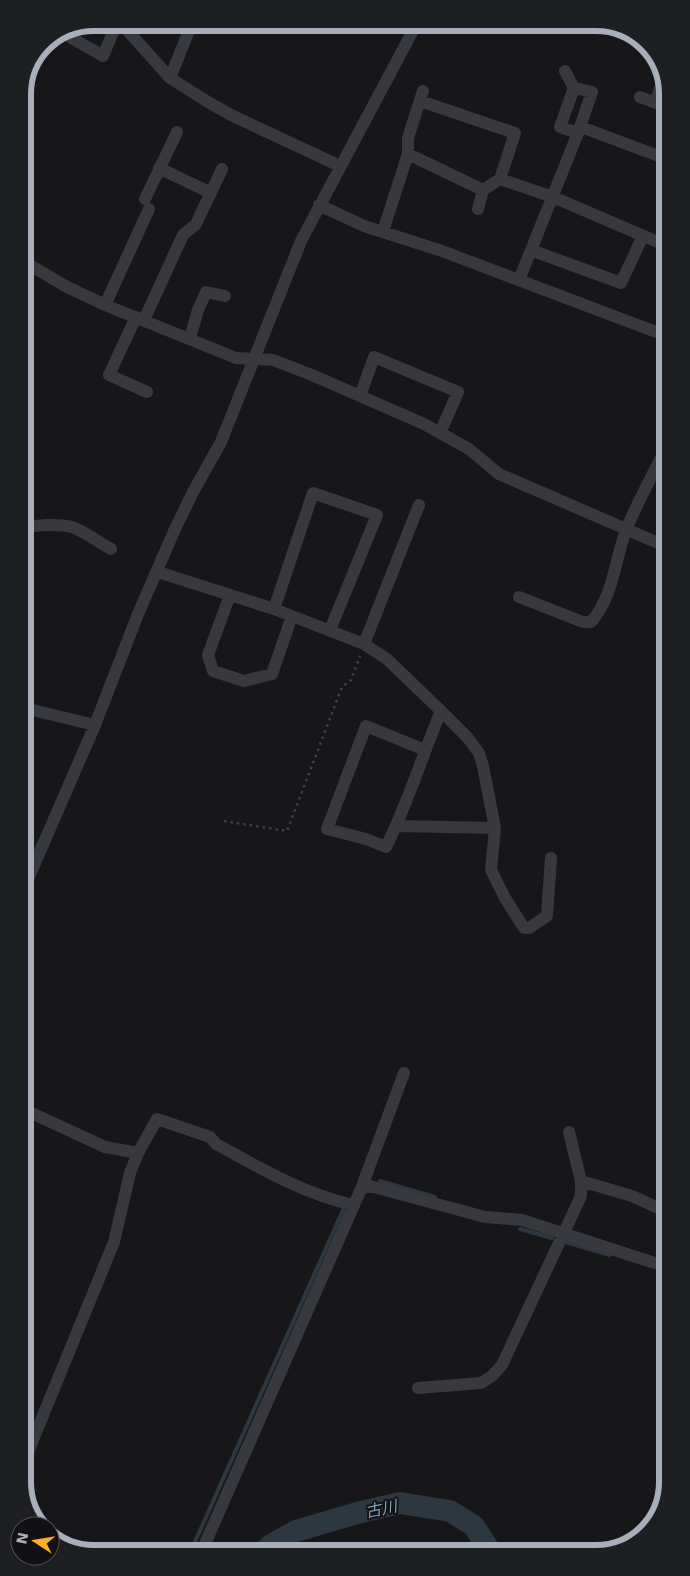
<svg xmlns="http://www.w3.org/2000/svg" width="690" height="1576" viewBox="0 0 690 1576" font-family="'DejaVu Sans','Noto Sans JP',sans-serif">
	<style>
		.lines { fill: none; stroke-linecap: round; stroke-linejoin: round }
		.stream { stroke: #2c373f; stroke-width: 4 }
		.river { stroke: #2c373f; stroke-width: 22 }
		.path { stroke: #3e4146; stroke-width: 2.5; stroke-dasharray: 2.5 4; stroke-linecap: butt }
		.minor { stroke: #38393f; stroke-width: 12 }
		.labels { text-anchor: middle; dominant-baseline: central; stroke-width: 4; stroke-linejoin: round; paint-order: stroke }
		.water-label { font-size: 16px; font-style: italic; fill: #7e9fb7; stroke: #121215 }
		.rim { fill: none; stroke: #a9afba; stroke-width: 6 }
	</style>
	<rect width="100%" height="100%" fill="#17171a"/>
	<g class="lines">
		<path class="stream" d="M380 1181 435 1197
			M520 1229 552 1238
			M565 1242 610 1255
			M190 1553 343 1210"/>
		<path class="river" d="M263 1552 271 1545 296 1531 357 1513 400 1503 450 1511 474 1526 490 1551"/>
		<path class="path" d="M224 821 287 831 342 687 351 680 360 656"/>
		<path class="minor" d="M121 23 170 78 208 102 231 115 340 166
			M65 34 103 56 117 23
			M565 71 574 88 560 127 578 133
			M170 78 192 23
			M640 97 664 106
			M420 101 515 133 500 179 483 190 478 209
			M655 102 664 79
			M581 127 664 158
			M408 154 483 190
			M159 168 211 193
			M500 179 553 197 660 243
			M145 199 177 132
			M319 205 364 226 442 251 664 335
			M383 231 408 154V138L423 91
			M531 250 621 283 643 236
			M23 261 67 287 105 305 236 358 273 360 312 375 424 424 469 449 499 474 665 546
			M519 280 578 133 592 92 574 88
			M105 305 149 209
			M136 317 109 375 147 392
			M144 320 183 235 196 224 222 169
			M190 338 198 310 206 292 225 296
			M360 396 374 357 458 392 440 433
			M24 529C34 524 61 524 72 527 84 531 100 543 111 549
			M158 572 274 609 364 644 387 659 441 711 467 737 479 753 483 766 495 828 491 870 505 898 524 928H529L547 916 551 858
			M230 595 208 655 213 671 244 681 272 674 292 616
			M519 597 583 622H591C613 598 615 560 626 530 637 503 652 476 665 450
			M274 609 313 493 377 515 330 630
			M364 644 419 505
			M24 708 95 725
			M425 750 366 726 327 829 366 839 386 847C408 803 422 756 441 711
			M397 826 495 828
			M25 886 95 725 138 614 175 529 193 492 221 442 301 241 417 23
			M25 1110 105 1147 138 1153
			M581 1181 632 1196 667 1212
			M361 1189 404 1073
			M418 1388 481 1383 492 1376 502 1365 581 1196V1181L569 1132
			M26 1457 114 1242 130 1173 138 1153 157 1119 210 1137 216 1144C260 1168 304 1194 353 1205
			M201 1553 361 1189 370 1186 485 1217 522 1220 667 1267"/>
	</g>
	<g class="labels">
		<g class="water-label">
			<text transform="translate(381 1509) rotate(-12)">古川</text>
		</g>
	</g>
	<path d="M0 0H690V1576H0ZM94 31H596A63 63 0 0 1 659 94V1482A63 63 0 0 1 596 1545H94A63 63 0 0 1 31 1482V94A63 63 0 0 1 94 31Z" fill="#1e1f22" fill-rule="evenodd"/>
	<path class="rim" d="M94 31H596A63 63 0 0 1 659 94V1482A63 63 0 0 1 596 1545H94A63 63 0 0 1 31 1482V94A63 63 0 0 1 94 31Z"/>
	<g transform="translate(35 1541) rotate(282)"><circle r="24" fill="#121215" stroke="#4e5157"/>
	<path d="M0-4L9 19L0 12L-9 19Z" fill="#fdae2c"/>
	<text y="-8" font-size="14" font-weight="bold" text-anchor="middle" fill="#a9afba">N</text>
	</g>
</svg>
